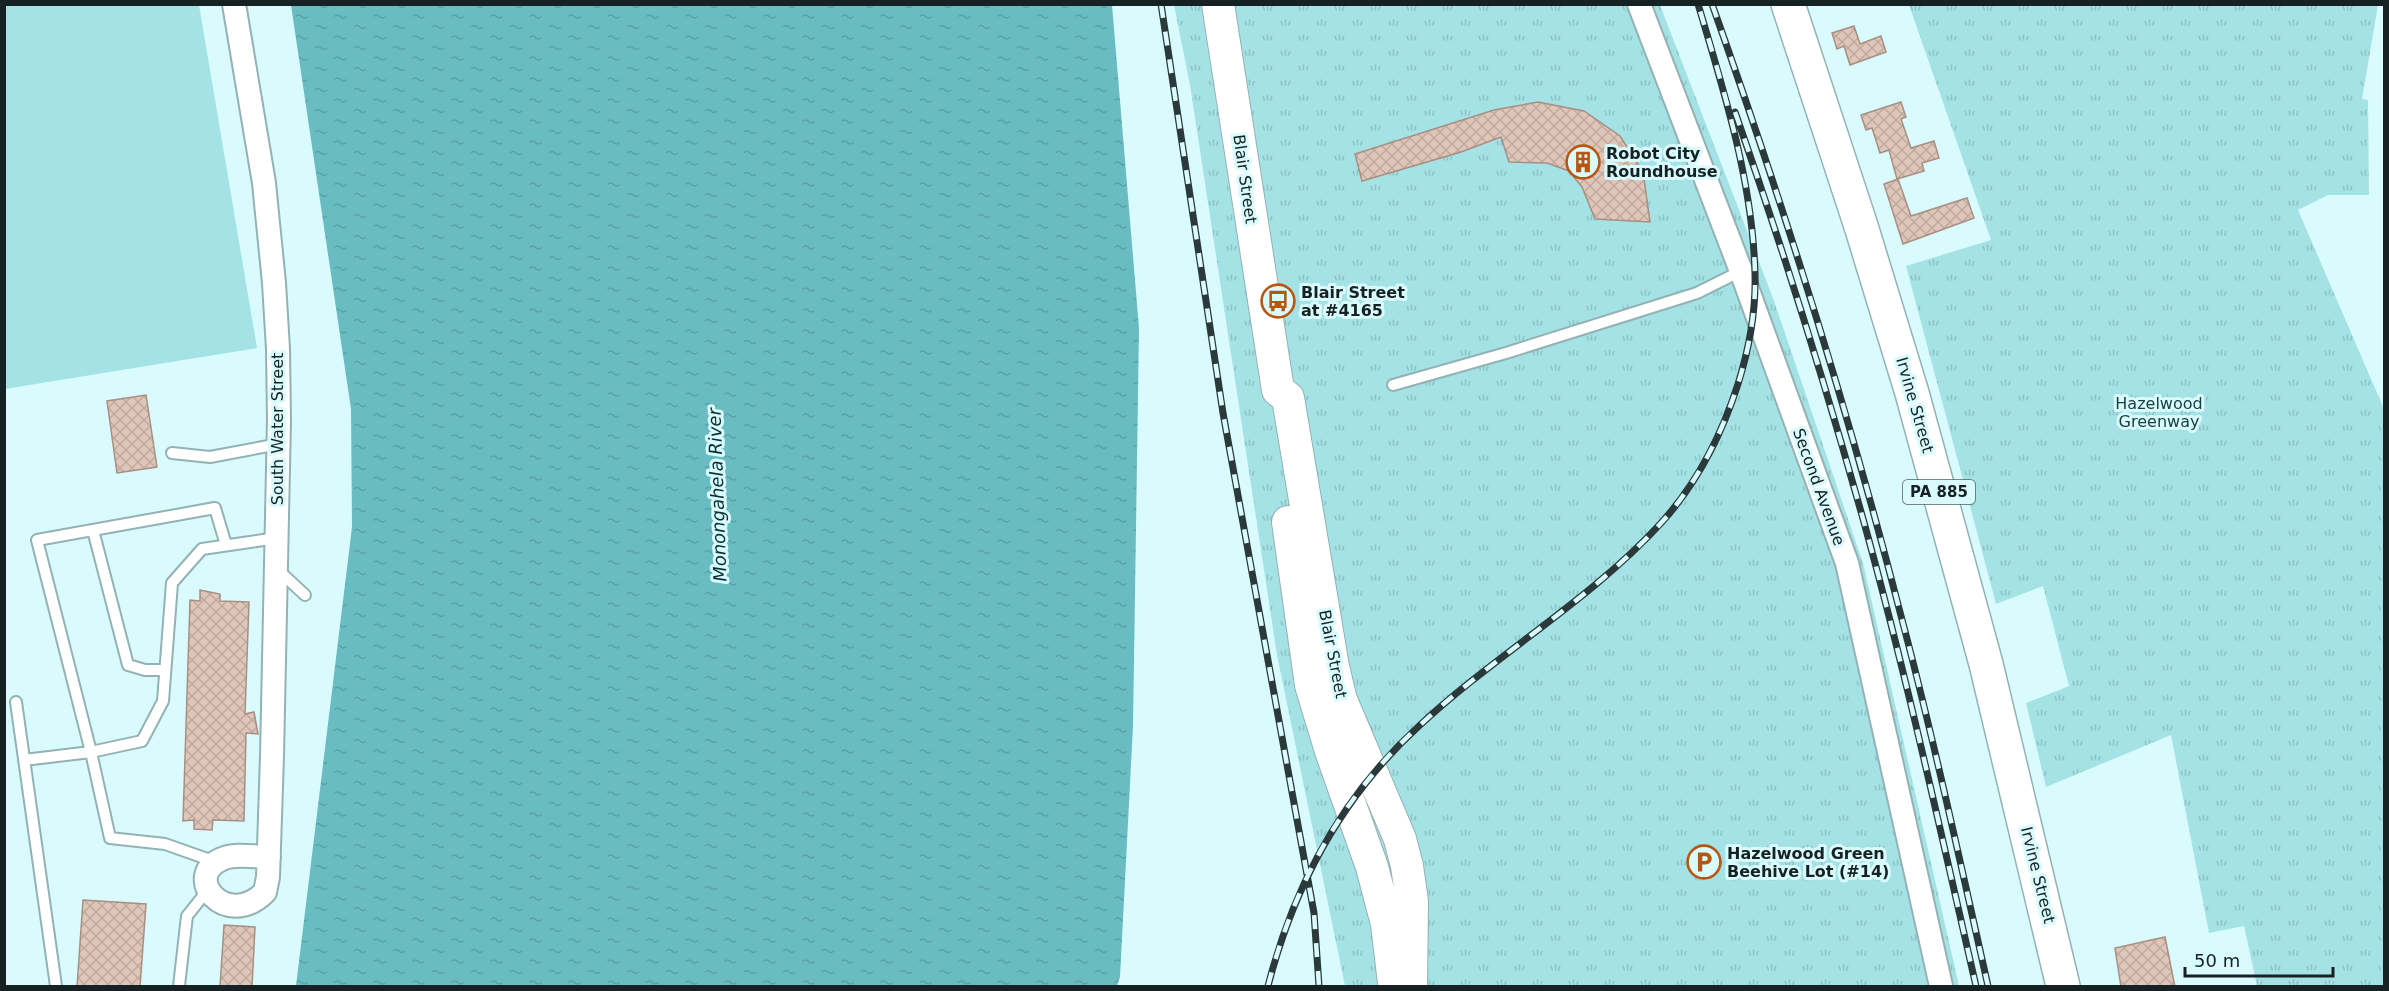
<svg xmlns="http://www.w3.org/2000/svg" width="2389" height="991" viewBox="0 0 2389 991" font-family="'DejaVu Sans',sans-serif">
	<style>
		.grass { fill: url(#grass-tufts) }
		.garden { fill: #a5e2e5 }
		.water { fill: url(#water-ripples) }
		.building { fill: url(#building-cross-hatch); stroke: #a78f83; stroke-width: 1.5 }
		.lines { fill: none; stroke-linecap: round; stroke-linejoin: round }
		.lane-casing { stroke: #93b2b4; stroke-width: 14 }
		.street-casing { stroke: #93b2b4; stroke-width: 26 }
		.secondary-casing { stroke: #93b2b4; stroke-width: 34 }
		.primary-casing { stroke: #93b2b4; stroke-width: 36 }
		.lane { stroke: #fff; stroke-width: 10 }
		.street { stroke: #fff; stroke-width: 22 }
		.secondary { stroke: #fff; stroke-width: 32 }
		.primary { stroke: #fff; stroke-width: 33 }
		.rail-casing { stroke: #2b393a; stroke-width: 7 }
		.rail { stroke: #dafbfd; stroke-width: 4.5; stroke-dasharray: 14; stroke-linecap: butt }
		.labels { text-anchor: middle; dominant-baseline: central; stroke-width: 6; stroke-linejoin: round; paint-order: stroke }
		.shield { fill: #dafbfd; stroke: #506264; stroke-width: 1.5 }
		.shield-label { font-size: 15px; font-weight: bold; fill: #152122 }
		.poi-label { font-size: 16px; font-weight: bold; fill: #152122; stroke: #dafbfd; text-anchor: start }
		.street-label { font-size: 16px; fill: #152122; stroke: #dafbfd }
		.park-label { font-size: 16px; fill: #194143; stroke: #dafbfd }
		.water-label { font-size: 18px; font-style: italic; fill: #063133; stroke: #dafbfd }
	</style>
	<defs>
		<pattern id="grass-tufts" width="24" height="20" patternUnits="userSpaceOnUse" patternTransform="scale(1.5)"><rect width="24" height="20" fill="#a5e2e5"/><path d="M3 7l-1-3M5 7V3M7 7l1-3M15 17l-1-3M17 17v-4M19 17l1-3" fill="none" stroke="#8dc2c4"/></pattern>
		<pattern id="water-ripples" width="26" height="14" patternUnits="userSpaceOnUse" patternTransform="scale(1.5)"><rect width="26" height="14" fill="#69bcc1"/><path d="M2 4q2-2 4 0t4 0M15 11q2-2 4 0t4 0" fill="none" stroke="#5aa1a6"/></pattern>
		<pattern id="building-cross-hatch" width="8" height="8" patternUnits="userSpaceOnUse" patternTransform="scale(1.5)"><rect width="8" height="8" fill="#dfc6b8"/><path d="M0 0l8 8M0 8l8-8" fill="none" stroke="#beaa9e"/></pattern>
	</defs>
	<rect width="100%" height="100%" fill="#dafbfd"/>
	<path class="grass" d="M1174 5H1660L1773 298 1863 563 1959 986H1345L1277 655 1190 85Z
		M1909 5H2378L2362 99 2368 100 2369 195H2328L2298 210 2384 409V986H2257L2244 926 2209 933 2171 735 2046 787 2026 703 2069 686 2043 586 1996 604 1906 266 1991 240Z"/>
	<path class="garden" d="M5 4 199 5 257 348 5 389Z"/>
	<path class="water" d="M291 5H1112L1139 328 1133 726 1120 977 1117 986H296L352 527 351 409Z"/>
	<path class="building" d="M1854 26 1860 44 1881 36 1886 52 1850 65 1844 46 1837 49 1832 33Z
		M1538 102 1584 111 1620 136 1643 172 1650 222 1595 219 1582 187 1569 171 1547 163 1509 162 1501 137 1461 152 1362 181 1355 154 1494 110Z
		M1901 102 1906 117 1901 119 1911 148 1934 141 1939 158 1922 163 1924 171 1897 179 1889 150 1880 153 1872 128 1866 130 1861 115Z
		M1898 179 1911 216 1967 198 1974 218 1903 244 1884 184Z
		M146 395 157 467 117 473 107 401Z
		M200 590 220 594V601L249 602 245 714 254 712 258 734 246 733 244 821 213 820 212 830 194 829V820L183 821 190 600 200 601Z
		M83 900 146 904 140 987H77Z
		M224 925 255 927 252 987H220Z
		M2165 937 2175 987H2121L2115 948Z"/>
	<g class="lines">
		<defs>
			<path id="lane" d="M1393 385 1506 353 1697 293 1741 271
				M172 453 210 457 279 444
				M93 530 128 665 145 670H165
				M276 568 305 595
				M16 702 56 986
				M24 760 91 752 37 540 215 508 226 545
				M216 862 165 844 110 838 91 752 142 741 163 701 172 583 202 549 277 538
				M179 986 187 916 207 891"/>
			<path id="street" d="M234 4 264 183 274 283 278 349 279 420 272 756 268 877 265 892C226 931 181 876 222 859 235 853 254 857 269 857
				M1639 4 1741 271 1847 563 1941 986"/>
			<path id="secondary" d="M1218 4 1278 390 1288 398 1333 667 1341 700 1400 839 1407 866 1412 901 1411 986
				M1288 522 1311 685 1331 751 1372 867 1387 924 1394 983"/>
			<path id="primary" d="M1788 4 1861 226 1912 393 1986 664 2063 986"/>
		</defs>
		<use href="#lane" class="lane-casing"/>
		<use href="#street" class="street-casing"/>
		<use href="#secondary" class="secondary-casing"/>
		<use href="#primary" class="primary-casing"/>
		<use href="#lane" class="lane"/>
		<use href="#street" class="street"/>
		<use href="#secondary" class="secondary"/>
		<use href="#primary" class="primary"/>
		<defs>
			<path id="rail" d="M1161 4 1223 413 1314 913 1319 986
				M1712 4C1783 204 1847 406 1900 612 1933 736 1960 861 1988 986
				M1735 112C1783 249 1826 386 1865 526 1907 678 1941 833 1976 986
				M1268 986C1294 885 1341 797 1419 726 1496 654 1591 600 1662 522 1697 483 1722 434 1738 384 1749 349 1756 311 1755 274 1753 183 1724 91 1698 4"/>
		</defs>
		<use href="#rail" class="rail-casing"/>
		<use href="#rail" class="rail"/>
	</g>
	<defs>
		<symbol id="building-ring" viewBox="-11 -11 22 22"><circle r="9.5" fill="#dafbfd" stroke="#b7570f" stroke-width="1.5"/><path d="M-4-6H4V6H1V3H-1V6H-4ZM-2.5-4.3h1.7v1.8h-1.7ZM.8-4.3h1.7v1.8H.8ZM-2.5-1h1.7V.8h-1.7ZM.8-1h1.7V.8H.8Z" fill="#b7570f"/></symbol>
		<symbol id="bus-ring" viewBox="-11 -11 22 22"><circle r="9.5" fill="#dafbfd" stroke="#b7570f" stroke-width="1.5"/><path d="M-5-6H5V4H4V6H2V4H-2V6H-4V4H-5ZM-3.5-4V0h7V-4ZM-3.5 1.2v1.5H-2V1.2ZM2 1.2v1.5H3.5V1.2Z" fill="#b7570f"/></symbol>
		<symbol id="parking-ring" viewBox="-11 -11 22 22"><circle r="9.5" fill="#dafbfd" stroke="#b7570f" stroke-width="1.5"/><path d="M-3.5-5.5H1a3.5 3.5 0 0 1 0 7H-1V5.5H-3.5ZM-1-3.4V-.6H.8a1.4 1.4 0 0 0 0-2.8Z" fill="#b7570f"/></symbol>
	</defs>
	<g fill-rule="evenodd">
		<use href="#building-ring" x="1564" y="143" width="38" height="38"/>
		<use href="#bus-ring" x="1259" y="282" width="38" height="38"/>
		<use href="#parking-ring" x="1685" y="843" width="38" height="38"/>
	</g>
	<g class="labels">
		<rect class="shield" x="1903" y="480" width="72" height="24" rx="4.5"/>
		<g class="shield-label">
			<text x="1939" y="492">PA 885</text>
		</g>
		<g class="poi-label">
			<text x="1606" y="153">Robot City<tspan x="1606" dy="18">Roundhouse</tspan></text>
			<text x="1301" y="292">Blair Street<tspan x="1301" dy="18">at #4165</tspan></text>
			<text x="1727" y="853">Hazelwood Green<tspan x="1727" dy="18">Beehive Lot (#14)</tspan></text>
		</g>
		<g class="street-label">
			<text transform="translate(1245 179) rotate(82)">Blair Street</text>
			<text transform="translate(1915 405) rotate(74)">Irvine Street</text>
			<text transform="translate(277 429) rotate(-90)">South Water Street</text>
			<text transform="translate(1819 487) rotate(70)">Second Avenue</text>
			<text transform="translate(1333 654) rotate(79)">Blair Street</text>
			<text transform="translate(2038 875) rotate(76)">Irvine Street</text>
		</g>
		<g class="park-label">
			<text x="2159" y="403">Hazelwood<tspan x="2159" dy="18">Greenway</tspan></text>
		</g>
		<g class="water-label">
			<text transform="translate(717 495) rotate(-92)">Monongahela River</text>
		</g>
	</g>
	<rect width="2389" height="991" fill="none" stroke="#152122" stroke-width="12"/>
	<path d="M2185 967v9h148v-9" fill="none" stroke="#152122" stroke-width="3"/>
	<text x="2194" y="967" font-size="18" fill="#152122" stroke="#dafbfd" stroke-width="4.5" paint-order="stroke">50 m</text>
</svg>
